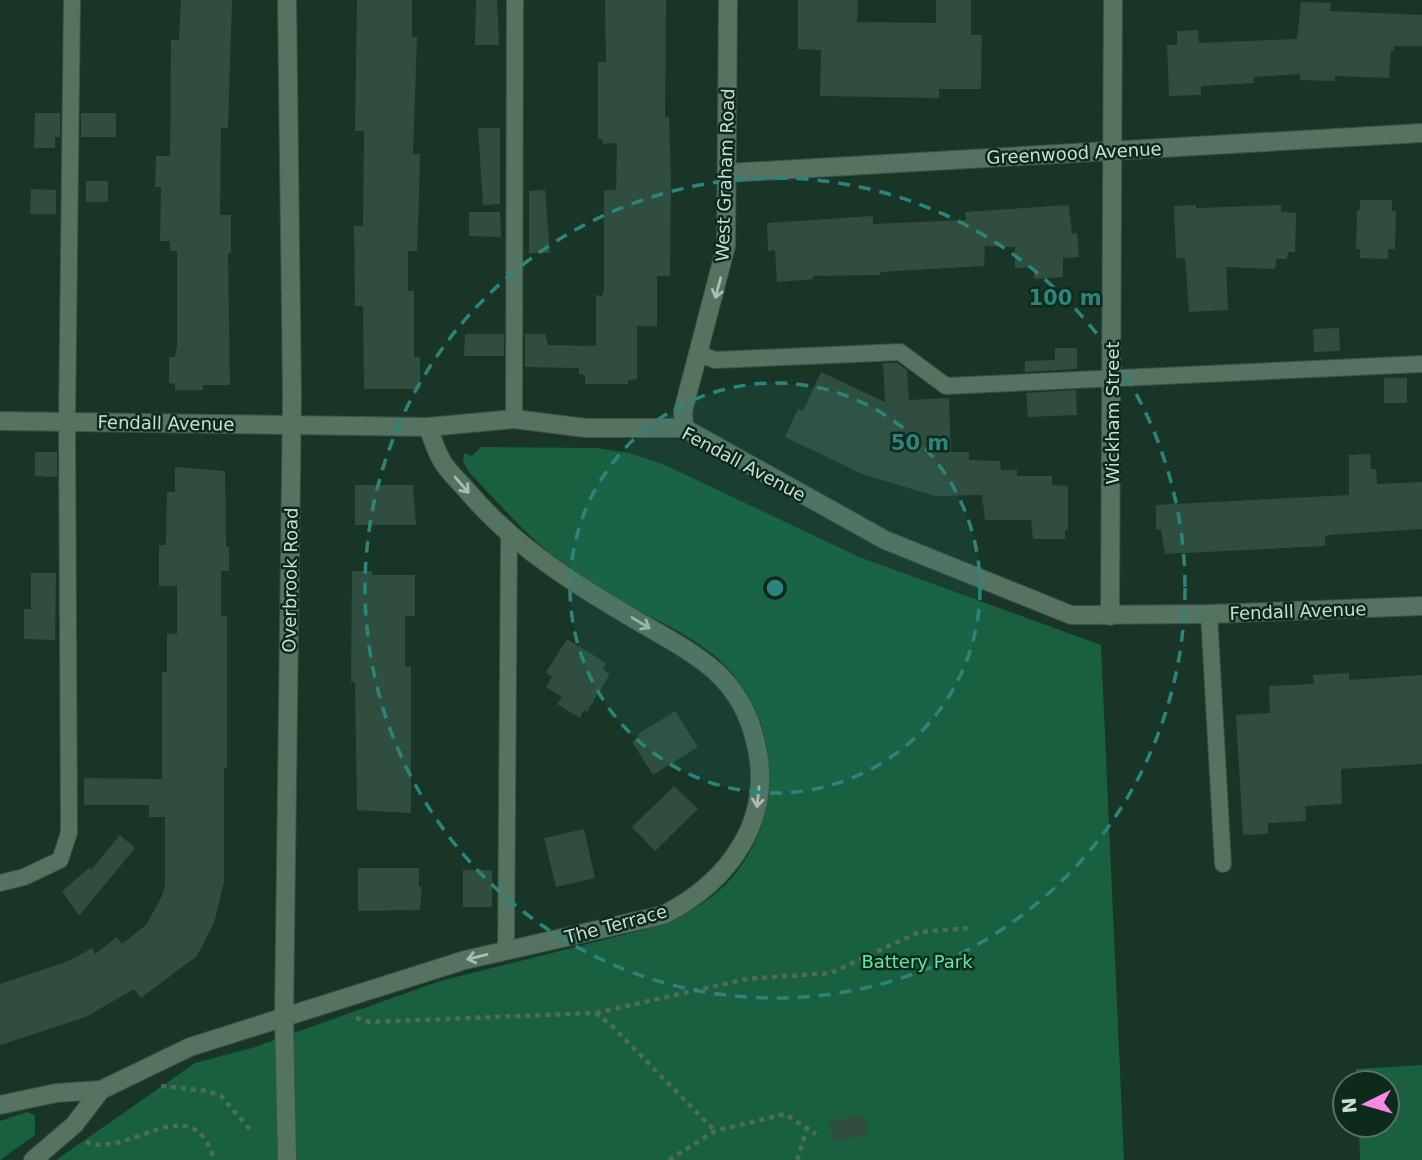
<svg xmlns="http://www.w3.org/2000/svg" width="1422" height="1160" viewBox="0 0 1422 1160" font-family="'DejaVu Sans',sans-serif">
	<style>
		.green { fill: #18603f }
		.building { fill: #304e3e }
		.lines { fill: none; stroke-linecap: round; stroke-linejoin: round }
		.lane-casing { stroke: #395346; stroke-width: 18 }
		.street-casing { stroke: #395346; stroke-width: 20 }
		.secondary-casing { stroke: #395346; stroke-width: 20 }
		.path { stroke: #516a5c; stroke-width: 4.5; stroke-dasharray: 5 5; stroke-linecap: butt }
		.lane { stroke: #547361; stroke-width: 16 }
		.street { stroke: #547361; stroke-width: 18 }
		.secondary { stroke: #547361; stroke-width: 18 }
		.oneway { stroke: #a9bdb1 }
		.ring { fill: none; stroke: #2c857d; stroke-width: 3.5; stroke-dasharray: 12 9 }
		.labels { text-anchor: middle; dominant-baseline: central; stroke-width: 5; stroke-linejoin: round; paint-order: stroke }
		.street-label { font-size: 18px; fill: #cdddd3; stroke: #0d2b1c }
		.park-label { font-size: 18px; fill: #61eaa7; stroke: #0d2b1c }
		.centre { fill: #2c857d; stroke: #0d2b1c; stroke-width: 3.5 }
		.ring-label { font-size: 21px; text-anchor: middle; font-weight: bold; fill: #2c857d; stroke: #0d2b1c; stroke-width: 5; stroke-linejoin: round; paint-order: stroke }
	</style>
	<rect width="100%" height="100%" fill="#183526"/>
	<path class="green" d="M481 447 597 448 629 453 665 465 859 557 1101 645 1124 1160H56L195 1063 252 1048 440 981 663 925C684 914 707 903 725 885 786 823 784 722 722 662 690 631 636 612 598 589 548 559 508 514 469 472L463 461 464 453 472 456Z
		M1422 1065V1160H1360L1359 1125H1387V1083H1357L1356 1069Z
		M27 1112 35 1115V1135L0 1160V1121Z"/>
	<path class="building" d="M181 0H232L228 128H221L220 215H231V253H228L230 385H203V390H175V384L169 383V357H175L177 346V251H170V241H160L161 187H155L156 156H170L171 40H179Z
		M357 0H412V37H417L413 154H420L419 197 417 251H408V291H414V357H420V389H364L363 306H355L354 226H363L364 131H355Z
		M476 0H497L499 45H475Z
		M605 0H666L665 117H669L671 180 670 276H657V326H637V379L628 380V384H585V375L579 374V368L525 367V334H545L548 345 596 346V295L602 296 604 289V190H616L617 143 603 144V139H598V62H606Z
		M798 0H858L857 22 936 23V0H971V35H982L981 89H939V98L820 96 821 50 798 49Z
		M1301 2 1331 3 1330 11 1422 15V46H1394V51H1391L1389 78 1335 76V81L1300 80V74L1254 77V83L1201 86V95L1169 96 1167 45H1177V31L1198 30 1199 43 1297 39Z
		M35 113H60V137H55V148H34Z
		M81 113H116V137H81Z
		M478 128H500V204L483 205Z
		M86 181H108V202H86Z
		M31 189 56 190V214H30Z
		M545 190 550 253H529V191Z
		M1360 200H1392V211H1396L1395 249H1388V259L1360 258V249H1356L1357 210H1360Z
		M1069 205 1072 234 1077 233 1079 257 1063 258V277L1034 279V267L1015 268V247L985 246 984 266 880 272 881 275 813 276V279L777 282 775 250 768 251 767 223 873 216V224L966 220 965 212Z
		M1196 205V208L1281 205V212L1296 213 1295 252H1288L1287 259H1276L1275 269 1226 267 1228 310 1189 312 1185 258H1176L1174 206Z
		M469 212H500L501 237 469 236Z
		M1339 328 1340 351 1314 352 1313 329Z
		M465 334H504V356H464Z
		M1055 348H1077V369L1025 372V361L1055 360Z
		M883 363H897L907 370 909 400 949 398 951 452H969V460L1000 461 1001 470H1017V476H1052V485L1068 486V530H1065V539H1033L1031 520H985L982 495 935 496 862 474 785 437 798 409 803 411 821 372 885 402Z
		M1384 378H1407V403H1384Z
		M1076 390 1077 415 1028 417 1026 393Z
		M35 452H57V477L35 476Z
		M1370 454 1371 469H1376L1377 484 1422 482V529L1328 535 1325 536V546L1165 554 1161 530H1156V505L1349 495V455Z
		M175 467 225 471 226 547H229V571H221V616H227V768H224V882L214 923 197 956 141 998 134 989 86 1017 0 1045V984L66 962 92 948 95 954 117 937 122 944 146 925 162 896 165 885V817H149V805H84V778L162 779V672H167V634H177V586H159V545H166L167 492H175Z
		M355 485H413L416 525H355Z
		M352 571H372V575H415V616H405V667L411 666V813L357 810 355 682H351Z
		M31 573H56L55 640 24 639V609H31Z
		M567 639 606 663 603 669 610 674 587 712 584 710 580 718 557 704 562 697 546 687 552 677 546 672Z
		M1349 673V680L1422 675V764L1341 769 1342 804 1305 806 1306 821 1268 823V834L1243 835 1236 715 1270 713 1269 686 1314 684 1313 675Z
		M675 711 698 747 653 775 632 742 639 737 638 734Z
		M674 786 698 809 655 851 632 827Z
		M584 829 595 878 556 887 544 838Z
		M120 835 135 848 79 916 62 891 89 868 91 870Z
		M358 868H419V887H422L420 910 358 911Z
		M463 870H492V907H463Z
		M864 1114 869 1135 833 1142 829 1122Z"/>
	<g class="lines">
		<defs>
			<path id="lane" d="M699 354 715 360 900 352 946 386 1422 364
				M514 419 515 0
				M1209 614 1223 864
				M0 883 24 877 60 860 69 833 67 421 72 0
				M506 950 509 536"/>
			<path id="street" d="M727 173 1422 133
				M0 421 428 427 514 419 586 428H684L885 540 1071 615 1209 614 1422 606
				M684 428 683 411 726 246 728 0
				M1110 616 1113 0
				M0 1105 56 1093 101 1090 190 1047 465 960 663 915C729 882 774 820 756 744 750 716 736 690 715 671 691 650 661 635 634 619 573 583 517 548 470 494 461 483 449 473 442 461 436 451 432 438 428 427
				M33 1160 74 1125 101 1090"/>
			<path id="secondary" d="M287 0 292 396 284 1018 287 1160"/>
		</defs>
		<use href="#lane" class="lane-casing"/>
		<use href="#street" class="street-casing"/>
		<use href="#secondary" class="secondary-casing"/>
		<path class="path" d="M596 1013 746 979 831 973 919 932 972 928
			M356 1018 370 1022 595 1013 610 1024 715 1131
			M161 1086 208 1091 221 1096 253 1133
			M86 1142C128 1160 193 1084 214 1160
			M669 1160 715 1131 785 1114 816 1134
			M797 1160 807 1128"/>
		<use href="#lane" class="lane"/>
		<use href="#street" class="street"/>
		<use href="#secondary" class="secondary"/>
	</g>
	<defs><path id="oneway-shaft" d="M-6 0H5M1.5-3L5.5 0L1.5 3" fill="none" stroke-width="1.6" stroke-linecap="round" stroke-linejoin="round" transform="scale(1.75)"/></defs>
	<g class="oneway">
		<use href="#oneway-shaft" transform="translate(718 288) rotate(105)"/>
		<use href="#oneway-shaft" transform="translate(462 485) rotate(49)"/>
		<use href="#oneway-shaft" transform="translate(641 623) rotate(31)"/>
		<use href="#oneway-shaft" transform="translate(758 797) rotate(96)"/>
		<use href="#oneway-shaft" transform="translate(477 957) rotate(166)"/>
	</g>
	<circle cx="775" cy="588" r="205" fill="#2c857d" fill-opacity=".12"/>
	<g class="ring">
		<circle cx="775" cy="588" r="205"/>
		<circle cx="775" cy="588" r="410"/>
	</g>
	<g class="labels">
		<g class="street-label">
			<text transform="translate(1074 153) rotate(-3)">Greenwood Avenue</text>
			<text transform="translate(725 175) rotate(-88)">West Graham Road</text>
			<text transform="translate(1112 413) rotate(-90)">Wickham Street</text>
			<text transform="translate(166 423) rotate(1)">Fendall Avenue</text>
			<text transform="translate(744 464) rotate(28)">Fendall Avenue</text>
			<text transform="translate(290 580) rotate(-89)">Overbrook Road</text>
			<text transform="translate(1298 611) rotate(-2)">Fendall Avenue</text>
			<text transform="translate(616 924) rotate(-15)">The Terrace</text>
		</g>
		<g class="park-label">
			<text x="917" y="961">Battery Park</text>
		</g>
	</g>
	<circle cx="775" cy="588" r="10" class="centre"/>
	<g class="ring-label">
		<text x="1065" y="305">100 m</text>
		<text x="920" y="450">50 m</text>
	</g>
	<g transform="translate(1366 1104) rotate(265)"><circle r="33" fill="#0d2b1c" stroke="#5a7265" stroke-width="2"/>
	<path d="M0-5L12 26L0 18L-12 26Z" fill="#fb87e5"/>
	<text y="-10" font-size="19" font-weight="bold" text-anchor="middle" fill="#cdddd3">N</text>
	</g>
</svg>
